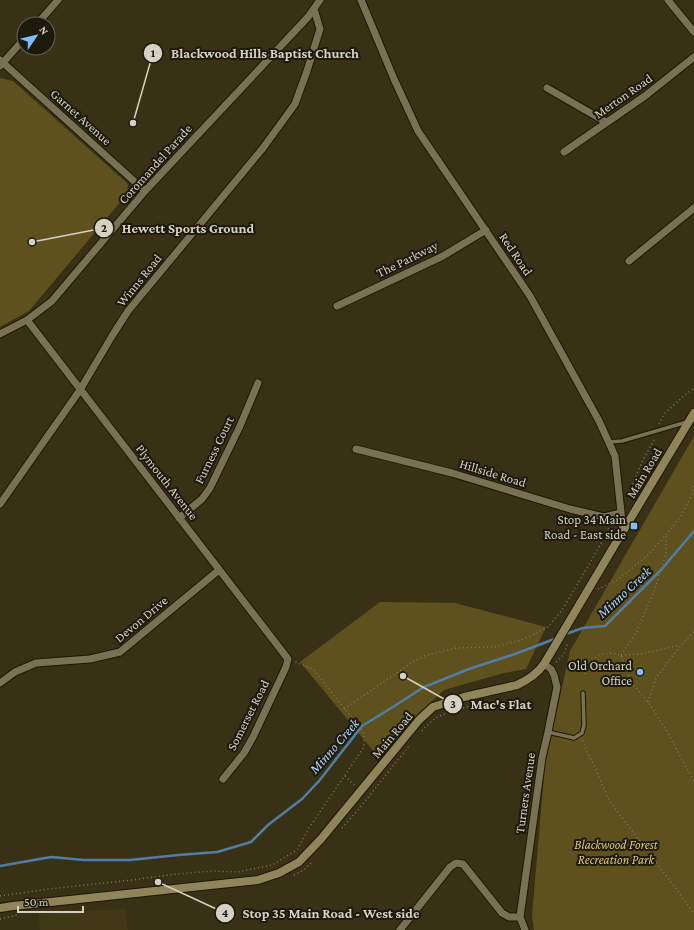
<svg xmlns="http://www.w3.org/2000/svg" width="694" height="930" viewBox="0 0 694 930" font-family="'Crimson Pro',serif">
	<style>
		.built { fill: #413815 }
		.green { fill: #5e511e }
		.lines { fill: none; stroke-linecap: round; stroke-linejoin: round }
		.stream { stroke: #517da7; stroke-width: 2.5 }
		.service-casing { stroke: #1f1800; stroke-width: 5.5 }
		.minor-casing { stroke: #1f1800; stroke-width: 9 }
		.secondary-casing { stroke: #1f1800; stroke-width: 10 }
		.path { stroke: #7d7762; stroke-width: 1.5; stroke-dasharray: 1 3; stroke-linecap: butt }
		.service { stroke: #797155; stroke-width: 3.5 }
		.minor { stroke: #797155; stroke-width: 7 }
		.secondary { stroke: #90845a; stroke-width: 8 }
		.poi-dot { fill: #7ebdf9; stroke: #1c190d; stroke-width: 1.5 }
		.labels { text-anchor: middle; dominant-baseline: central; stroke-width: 4; stroke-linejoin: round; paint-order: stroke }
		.street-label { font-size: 13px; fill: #d5d1c2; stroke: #1c190d }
		.poi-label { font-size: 13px; fill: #d5d1c2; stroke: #1c190d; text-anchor: end }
		.park-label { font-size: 13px; font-style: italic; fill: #dfc770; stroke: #1c190d }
		.water-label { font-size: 14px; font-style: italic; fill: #b0d7fc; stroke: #1c190d }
		.leader { fill: none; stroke: #d5d1c2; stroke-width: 1.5 }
		.callout-dot { fill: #d5d1c2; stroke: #1c190d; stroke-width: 1.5 }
		.mark-label { font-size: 12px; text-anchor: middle; font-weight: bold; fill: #111 }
		.callout-label { font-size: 14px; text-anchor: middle; font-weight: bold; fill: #d5d1c2; stroke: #1c190d; stroke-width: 4; stroke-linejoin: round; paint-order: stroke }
	</style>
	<rect width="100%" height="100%" fill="#383116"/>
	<path class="built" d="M125 909 128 930H40L38 914Z"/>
	<path class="green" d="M0 78 13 81 128 184 127 194 29 311 0 327Z
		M694 436V930H534L532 916 545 764 570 651Z
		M380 602 455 603 546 627 526 669 504 673 444 690 375 753 300 662Z"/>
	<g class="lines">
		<path class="stream" d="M563 635 583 628 605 626 661 570 694 531
			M0 866 51 857 84 860H130L178 855 217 852 251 842 268 825 302 799 319 781 362 726 396 705 424 687 469 669 515 654 557 638"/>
		<defs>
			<path id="service" d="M609 442 622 441 687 422
				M548 732 574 738 582 733 584 725 583 693"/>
			<path id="minor" d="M361 0 394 79 418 131 530 296 599 421 615 456 623 531
				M668 0 694 32
				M37 24 58 0
				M0 60 145 191
				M0 66 24 39
				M547 88 606 122
				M564 152 645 96 694 57
				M629 261 694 208
				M337 306 443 256 486 230
				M27 320 288 659 286 667 253 737 244 753 223 779
				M0 334 27 320 52 301 145 191 308 17 320 0
				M356 449 452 473 570 509 604 517 621 513
				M0 504 80 390 112 336 128 311 263 148 295 104 307 71 320 29 314 9
				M179 518 202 499 210 488 240 426 258 383
				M0 683 15 672 36 663 90 659 120 652 219 570
				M400 930 450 867 456 863 463 864 502 913 509 917H520
				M525 930 520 917 542 758 548 732 557 687 554 675 551 669 544 664"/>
			<path id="secondary" d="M0 908 13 906 258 880 279 873 299 862 321 839 419 720 433 707 464 697 517 685C528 680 537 674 544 664L623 531 694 413"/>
		</defs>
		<use href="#service" class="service-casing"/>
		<use href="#minor" class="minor-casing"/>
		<use href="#secondary" class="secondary-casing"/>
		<path class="path" d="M659 424 665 413 685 395 694 388
			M628 495 642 462 654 440 655 437
			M598 589 616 581 622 576 647 556 666 535 681 516 692 494 694 486
			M621 655 636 633 653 594 666 554V535
			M621 655 641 654 680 645
			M556 662 564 654 568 642
			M585 674 588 665 598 655 610 653 621 655 631 682 648 702 667 731 681 758 694 781
			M648 702 656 678 681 645 694 632
			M344 709 411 663 424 656 456 648 494 647 522 640 548 627 562 610 591 561 608 531 609 523
			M422 731C426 726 431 722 436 718 448 711 469 707 482 702
			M583 740 586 750 596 769 603 787 610 802 675 887 694 914
			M345 776 355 786
			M342 828 358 810 409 746
			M294 875 304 870 313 861
			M0 896 49 889 132 880 176 874 213 871 238 872 272 865 297 850 309 828 364 747V733L313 669 295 662
			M0 919 18 915"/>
		<use href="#service" class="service"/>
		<use href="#minor" class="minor"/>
		<use href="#secondary" class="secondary"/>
	</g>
	<g class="poi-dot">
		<rect x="630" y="522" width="8" height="8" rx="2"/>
		<circle cx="640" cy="672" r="4"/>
	</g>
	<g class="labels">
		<g class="street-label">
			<text transform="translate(623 96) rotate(-35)">Merton Road</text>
			<text transform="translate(81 117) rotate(42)">Garnet Avenue</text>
			<text transform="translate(155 164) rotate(-48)">Coromandel Parade</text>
			<text transform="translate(516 254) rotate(56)">Red Road</text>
			<text transform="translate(407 259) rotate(-26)">The Parkway</text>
			<text transform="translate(139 280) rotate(-51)">Winns Road</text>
			<text transform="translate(214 450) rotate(-64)">Furness Court</text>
			<text transform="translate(493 473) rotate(17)">Hillside Road</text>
			<text transform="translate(644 473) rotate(-59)">Main Road</text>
			<text transform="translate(167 482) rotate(52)">Plymouth Avenue</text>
			<text transform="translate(141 619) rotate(-40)">Devon Drive</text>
			<text transform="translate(248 715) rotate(-63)">Somerset Road</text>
			<text transform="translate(392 735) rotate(-50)">Main Road</text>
			<text transform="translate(525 793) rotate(-82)">Turners Avenue</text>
		</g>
		<g class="poi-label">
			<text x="626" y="519">Stop 34 Main<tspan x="626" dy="15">Road - East side</tspan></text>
			<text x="632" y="665">Old Orchard<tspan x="632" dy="15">Office</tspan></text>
		</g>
		<g class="park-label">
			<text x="616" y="844">Blackwood Forest<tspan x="616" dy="15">Recreation Park</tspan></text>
		</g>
		<g class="water-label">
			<text transform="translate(624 592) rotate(-43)">Minno Creek</text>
			<text transform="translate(334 746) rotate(-49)">Minno Creek</text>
		</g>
	</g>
	<path class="leader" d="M133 123L153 53M32 242L104 228M403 676L453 704M158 882L225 913"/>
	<g class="callout-dot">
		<circle cx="133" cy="123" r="4"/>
		<circle cx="32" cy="242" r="4"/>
		<circle cx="403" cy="676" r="4"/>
		<circle cx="158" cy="882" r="4"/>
		<circle cx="153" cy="53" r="10"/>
		<circle cx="104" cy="228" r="10"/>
		<circle cx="453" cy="704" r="10"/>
		<circle cx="225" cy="913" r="10"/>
	</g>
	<g class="mark-label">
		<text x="153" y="57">1</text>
		<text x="104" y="232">2</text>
		<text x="453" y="708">3</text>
		<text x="225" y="917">4</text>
	</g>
	<g class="callout-label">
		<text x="265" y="58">Blackwood Hills Baptist Church</text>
		<text x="188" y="233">Hewett Sports Ground</text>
		<text x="501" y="709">Mac's Flat</text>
		<text x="331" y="918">Stop 35 Main Road - West side</text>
	</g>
	<g transform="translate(36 36) rotate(55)"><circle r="19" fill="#1c190d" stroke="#666355"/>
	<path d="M0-3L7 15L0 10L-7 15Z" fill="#7ebdf9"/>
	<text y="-6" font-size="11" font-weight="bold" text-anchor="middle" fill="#d5d1c2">N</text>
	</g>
	<path d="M18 906v6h65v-6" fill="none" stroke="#d5d1c2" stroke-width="2"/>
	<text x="24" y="906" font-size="12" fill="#d5d1c2" stroke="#1c190d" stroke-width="3" paint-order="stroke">50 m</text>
</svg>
